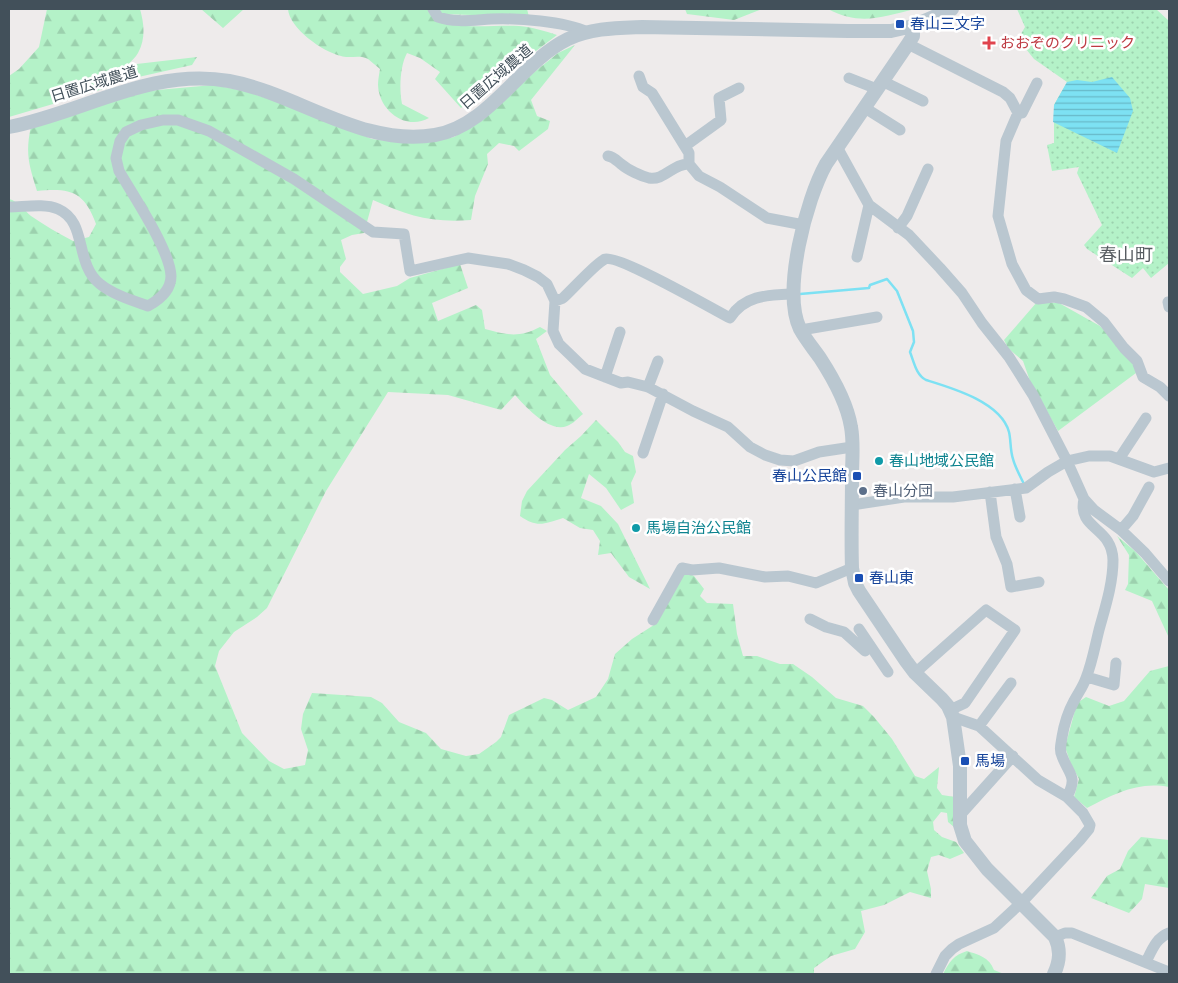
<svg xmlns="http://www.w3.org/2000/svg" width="1178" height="983" viewBox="0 0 1178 983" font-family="Karla,'Noto Sans JP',sans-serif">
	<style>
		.grass { fill: url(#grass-dots) }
		.forest { fill: url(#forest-firs) }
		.water { fill: url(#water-rules) }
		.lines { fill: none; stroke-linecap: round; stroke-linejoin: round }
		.stream { stroke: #7de1f3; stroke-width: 2.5 }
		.minor { stroke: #bac7d0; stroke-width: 11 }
		.tertiary { stroke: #bac7d0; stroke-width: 14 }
		.transit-dot { fill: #1a4fb4; stroke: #fff; stroke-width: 2 }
		.health-dot { fill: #e0444e; stroke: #fff; stroke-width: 2 }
		.culture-dot { fill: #0f9aa8; stroke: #fff; stroke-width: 2 }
		.service-dot { fill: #5c6f8a; stroke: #fff; stroke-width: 2 }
		.labels { text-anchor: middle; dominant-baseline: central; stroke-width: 5; stroke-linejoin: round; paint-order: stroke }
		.transit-label { font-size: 15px; fill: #164399; stroke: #fff; text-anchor: start }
		.health-label { font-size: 15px; fill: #be3a42; stroke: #fff; text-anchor: start }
		.street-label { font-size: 15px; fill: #42505a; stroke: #fff }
		.culture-label { font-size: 15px; fill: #0d838f; stroke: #fff; text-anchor: start }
		.service-label { font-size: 15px; fill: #4e5e75; stroke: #fff; text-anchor: start }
		.quarter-label { font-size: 18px; fill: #575c61; stroke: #fff }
	</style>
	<defs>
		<pattern id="grass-dots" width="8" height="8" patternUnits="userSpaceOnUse" patternTransform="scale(1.25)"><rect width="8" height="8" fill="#b4f2c8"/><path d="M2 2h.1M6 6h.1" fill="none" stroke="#9cd1ae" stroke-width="1.8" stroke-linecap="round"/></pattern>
		<pattern id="forest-firs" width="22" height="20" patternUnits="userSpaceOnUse" patternTransform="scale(1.25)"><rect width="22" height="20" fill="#b4f2c8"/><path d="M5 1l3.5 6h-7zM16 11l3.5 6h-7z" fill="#9cd1ae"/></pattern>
		<pattern id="water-rules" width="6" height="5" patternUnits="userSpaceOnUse" patternTransform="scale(1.25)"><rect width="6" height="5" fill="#7de1f3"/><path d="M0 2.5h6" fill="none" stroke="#68b9c8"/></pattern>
	</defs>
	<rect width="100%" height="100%" fill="#eeebeb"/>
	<path class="grass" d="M1017 9H1156L1169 21V263L1151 278 1143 268 1132 278 1087 249 1084 245 1102 225 1077 173 1079 167 1052 171 1047 145 1054 143V105L1067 82 1034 59 1018 39 1025 27Z"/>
	<path class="forest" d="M47 9H140C144 24 146 38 138 53 136 57 131 61 128 65L197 57 192 65 125 80 97 91 9 117V76L19 69 39 47Z
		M201 9H244L223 28Z
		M288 9H428L429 13C451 33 491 24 519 26 532 27 545 31 557 35L461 108 435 79 440 72 420 58 407 53C400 66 399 89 402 104L429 118C406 131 379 111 378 85 378 80 379 75 380 69 376 66 372 62 368 59 360 54 349 59 341 56 323 52 289 28 288 9Z
		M438 9H527L529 17 441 14Z
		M685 9H762L734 20 687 14Z
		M828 9H915C882 17 860 26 828 9Z
		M575 45 531 100 537 116 550 121 548 129 519 151 514 146 499 143 487 154 488 164 475 196 471 220C431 223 409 216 373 200L364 233 352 235 341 240 346 259 340 267V272L363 294 397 286 410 278 460 264 468 288 432 303 438 321 476 305 482 310 485 329C507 335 519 338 540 327L547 331 536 339 550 375 583 414C578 418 573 424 567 426 549 433 526 407 515 395L501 410 448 395 388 392 326 491 267 608 257 617 234 632 219 651 215 666 242 733 269 761 284 769 305 765 308 750 301 729 303 714 312 693 371 697 382 703 399 722 426 733 441 749 466 756 479 754 496 742 501 737 509 715 544 698 552 700 568 710 596 697 608 679 615 654 632 639 657 623 684 571 694 576 704 589 700 596 707 603 733 604 737 634 743 656H757L780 664H793L812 677 836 698 863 706 874 717 892 739 915 776 924 779 939 767 937 788 942 795 955 797 954 827 948 822 947 813 941 812 933 822 934 830 942 837 956 842 964 853 950 859 939 855 931 857 927 871 931 889V898L910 892 884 905 861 911 865 932 855 949 831 956 814 968V974H9V199C18 201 24 210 31 216 44 225 58 233 73 241L89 237 96 224C84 191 70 188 37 191 29 165 25 154 31 126L146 91 213 85 245 91 298 109 372 139 405 143 431 141 454 137 478 122 532 74 558 53Z
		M1037 302 1059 303 1100 326 1135 363 1136 373 1058 431 1030 381 1023 361 1008 348 1004 340Z
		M596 420 618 442 625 452 633 456 636 472 631 483 634 503 621 510 606 488 589 474 581 498 601 506 618 524 650 589 629 577 611 553 598 555 600 541 593 530 580 528 563 518C544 524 537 528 520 516L522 501 527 491 565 450 581 436Z
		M1117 536 1136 552 1169 590V638L1152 601 1125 590 1128 584 1129 555Z
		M1169 666V787C1138 781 1114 794 1087 808L1074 797 1079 779 1071 764 1065 747 1077 703 1086 697 1109 706 1124 701 1150 671Z
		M1141 837 1169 840V888L1145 884 1142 899 1129 913 1091 898 1107 876 1120 869 1128 851Z
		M967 951C979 955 989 957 994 970L1004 974H943C949 962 954 955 967 951Z"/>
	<path class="water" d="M1112 77 1130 98 1133 111 1117 153 1053 122 1054 105 1067 82 1077 80 1092 82Z"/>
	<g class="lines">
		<path class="stream" d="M800 294 869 288 870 285 887 279 897 291 913 331 914 342 910 352C914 362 916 375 926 380 952 388 1001 402 1009 432 1011 440 1010 450 1013 459 1015 467 1020 476 1024 484"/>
		<path class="minor" d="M433 9 438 17C455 23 473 20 491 19 518 18 564 21 587 32
			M908 44 1003 92 1010 98 1018 113 1006 141 998 216 1012 264 1026 290 1038 299 1054 297 1064 299 1086 307 1104 322 1124 348 1137 361 1143 377 1160 387 1169 396
			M639 76 643 87 652 93 689 153V164L699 176 720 187 767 218 804 225
			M849 78 877 89
			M882 81 923 101
			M865 108 900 130
			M1018 113H1022L1037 83
			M685 146 721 120 719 98 739 88
			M837 147 869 205 909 235 940 268 962 293 982 323 1009 357 1033 395 1067 461 1084 499 1094 510 1121 530 1145 553 1169 581
			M608 156C614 157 617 161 621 164 628 170 641 176 649 178 664 181 674 163 689 164
			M9 207C24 207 44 203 58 209 88 222 74 263 100 284 114 295 131 300 148 306 159 300 171 290 171 276 170 250 133 195 119 171L116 158 120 141 126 132 141 125 163 120H178L209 131 294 179 373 232 404 234 410 271 468 258 508 264 524 270 538 277 547 284 555 301 553 331 559 344 585 369 621 383 628 382 648 387 693 411 728 427 750 447 765 455 780 460 794 461 819 452 852 447
			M898 228 907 216 928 169
			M857 257 869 205
			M555 301 563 298C572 290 596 263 605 259 617 254 713 309 730 318 744 295 768 295 793 294
			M1168 302 1169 307
			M801 330 877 317
			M605 377 620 332
			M648 387 658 361
			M643 453 663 394
			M1119 459 1146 418
			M1015 489 1020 517
			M990 492 996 537 1007 564 1011 587 1039 582
			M852 505 904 497H953L1026 488 1048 472 1067 461 1089 456H1110L1154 472 1169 468
			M1121 530 1133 516 1149 487
			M810 619 826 627 844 632 865 651
			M653 620 682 568 692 570 719 568 765 577 788 576 816 583 852 568
			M859 629 888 672
			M915 673 986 610 1015 630 965 703 950 710
			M1087 677 1114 685 1116 663
			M979 726 1011 683
			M1067 797C1078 776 1069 775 1062 756 1059 750 1061 744 1062 737 1064 725 1068 712 1074 701 1078 693 1083 687 1086 678 1092 663 1095 646 1099 630 1105 608 1113 584 1113 560 1112 526 1077 530 1084 499
			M961 814 1013 756
			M1055 937 1065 933H1072L1169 972
			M1146 962C1152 950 1156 938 1169 933
			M936 974 945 956 952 949 959 944 994 928 1022 902 1080 840 1089 829 1090 825 1083 813 1067 797 1038 780 979 726 953 717"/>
		<path class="tertiary" d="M913 26V36L908 44 826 164C806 200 782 291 800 329 806 340 813 348 820 358 833 378 847 402 851 427 854 443 852 460 852 476 852 507 851 537 852 568L855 583 859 591 906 661 915 673 942 699 948 706 953 717 960 766V825L965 841 987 869 1055 937C1061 950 1060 961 1054 974
			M9 127C82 113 151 67 229 81 299 94 361 147 435 135 491 125 519 63 568 39 591 28 617 28 642 27L848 31H891L913 26 952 9"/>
	</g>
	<g class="transit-dot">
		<rect x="895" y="19" width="10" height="10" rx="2.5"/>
		<rect x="852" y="471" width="10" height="10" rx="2.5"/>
		<rect x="854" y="573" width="10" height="10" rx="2.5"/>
		<rect x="960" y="756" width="10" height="10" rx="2.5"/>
	</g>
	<path class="health-dot" d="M986.5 35.5h5v5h5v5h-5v5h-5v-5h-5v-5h5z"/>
	<g class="culture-dot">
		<circle cx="879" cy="461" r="5"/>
		<circle cx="636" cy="528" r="5"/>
	</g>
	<circle class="service-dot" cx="863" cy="491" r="5"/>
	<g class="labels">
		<g class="transit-label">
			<text x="910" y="24">春山三文字</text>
			<text x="847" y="476" text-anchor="end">春山公民館</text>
			<text x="869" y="578">春山東</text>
			<text x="975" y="761">馬場</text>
		</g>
		<g class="health-label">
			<text x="1000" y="43">おおぞのクリニック</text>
		</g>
		<g class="street-label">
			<text transform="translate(496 77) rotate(-41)">日置広域農道</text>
			<text transform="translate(94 84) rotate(-17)">日置広域農道</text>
		</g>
		<g class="culture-label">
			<text x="889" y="461">春山地域公民館</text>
			<text x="646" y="528">馬場自治公民館</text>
		</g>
		<g class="service-label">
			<text x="873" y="491">春山分団</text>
		</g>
		<g class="quarter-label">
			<text x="1126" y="255">春山町</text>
		</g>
	</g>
	<rect width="1178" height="983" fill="none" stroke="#42505a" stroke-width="20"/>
</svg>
